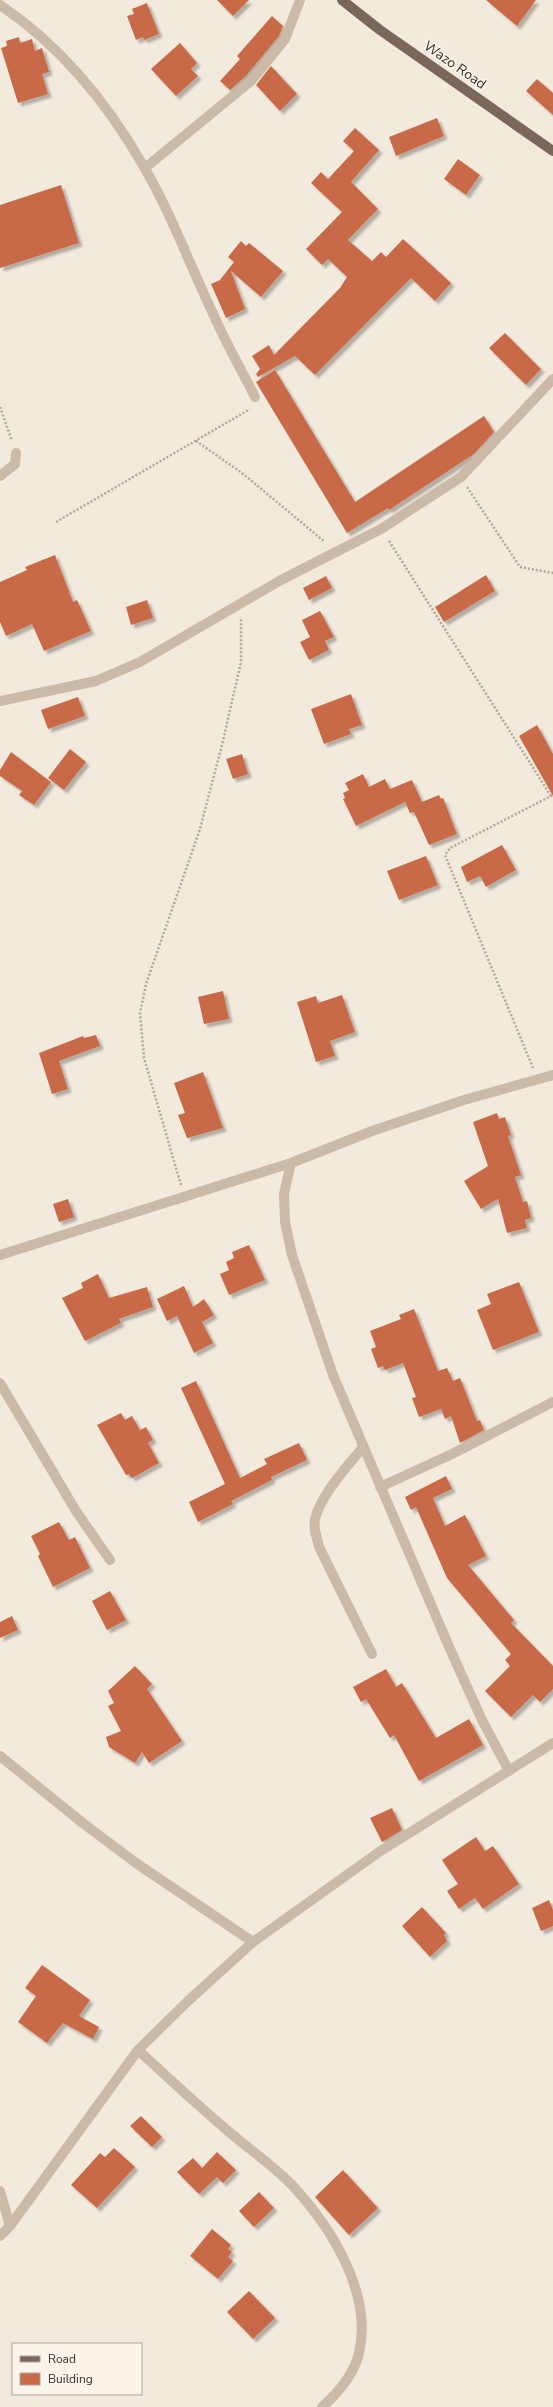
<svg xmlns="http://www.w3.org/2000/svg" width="553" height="2407" viewBox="0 0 553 2407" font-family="'Nunito Sans',sans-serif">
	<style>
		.building { fill: #c86a47; filter: url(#shadow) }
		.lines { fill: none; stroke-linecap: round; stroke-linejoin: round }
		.path { stroke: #b8a493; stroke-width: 2.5; stroke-dasharray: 2 2; stroke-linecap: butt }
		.minor { stroke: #ccbaa9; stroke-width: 10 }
		.major { stroke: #7b665a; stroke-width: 10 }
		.labels { text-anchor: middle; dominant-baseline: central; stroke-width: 3; stroke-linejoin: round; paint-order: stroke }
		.street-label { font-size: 14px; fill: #392f29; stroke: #faf4eb }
	</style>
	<defs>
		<filter id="shadow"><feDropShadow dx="3.5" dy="3.5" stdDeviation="1" flood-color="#0004"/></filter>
	</defs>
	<rect width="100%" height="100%" fill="#f3eade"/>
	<path class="building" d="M217 0H249L233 16Z
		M486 0H536L517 26Z
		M147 3 159 34 144 40 143 37 136 40 127 16 134 14 132 9Z
		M272 16 283 26 279 36 246 76 230 90 220 81 240 59 237 56Z
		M19 37 20 43 32 39 35 51 42 48 49 72 42 74 48 94 18 103 1 48 7 46 6 41Z
		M180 43 197 63 191 69 198 76 176 96 151 69Z
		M271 66 297 94 280 111 256 85Z
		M537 79 553 93V115L526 91Z
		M437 118 444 136 396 156 389 137Z
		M355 128 379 150 351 182 378 209 348 240 372 261 381 252 386 257 403 239 451 283 435 301 411 278 315 375 295 356 258 377 256 374 260 369 252 356 269 345 274 355 340 288 347 277 328 259 322 265 306 249 342 212 311 183 321 172 328 179 354 151 343 141Z
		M458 159 480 175 466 195 444 179Z
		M61 185 79 243 0 268V205Z
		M241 241 246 246 249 243 283 271 261 297 231 271 245 309 226 318 211 284 220 280 234 262 228 257Z
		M505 333 541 369 526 385 489 348Z
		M275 370 355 502 484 416 494 432 474 454 389 510 388 508 347 533 256 382Z
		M55 555 73 602 77 600 91 631 44 651 32 624 6 636 0 622V582L27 570 25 567Z
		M486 575 495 591 444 622 435 607Z
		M326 576 332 588 309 600 303 588Z
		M147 600 153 618 131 625 126 607Z
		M320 611 334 637 325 641 329 650 309 660 300 642 310 637 302 620Z
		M351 694 362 725 349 729 351 734 324 744 311 709Z
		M78 697 85 716 48 729 41 710Z
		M537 725 553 754V796L519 736Z
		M70 749 86 762 64 790 48 778Z
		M11 752 51 782 34 805 19 795 22 791 0 776V770Z
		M242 754 248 774 233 779 226 759Z
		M363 774 369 787 385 779 390 789 412 780 422 802 439 795 441 799 443 798 457 834 429 845 414 812 410 813 405 802 356 826 343 799 345 798 343 793 349 790 345 783Z
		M502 845 516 870 486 887 480 876 467 882 461 867Z
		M426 856 438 885 399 900 387 871Z
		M223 991 229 1019 204 1024 198 997Z
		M342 995 355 1032 330 1041 335 1056 316 1062 297 1002 316 996 318 1003Z
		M96 1035 100 1046 59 1061 68 1089 52 1094 39 1053 83 1036 84 1038Z
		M203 1072 223 1128 187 1138 178 1115 185 1113 174 1083Z
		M497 1113 499 1119 505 1117 511 1135 508 1136 521 1175 515 1177 523 1202 527 1201 531 1218 525 1220 527 1228 507 1233 498 1199 481 1209 464 1181 488 1166 473 1122Z
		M68 1199 74 1217 59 1222 53 1204Z
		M249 1245 265 1280 229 1295 220 1274 229 1270 226 1262 234 1258 232 1252Z
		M98 1274 109 1298 147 1287 153 1307 119 1319 121 1323 85 1341 62 1298 83 1288 81 1283Z
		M519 1282 539 1332 493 1350 477 1310 491 1304 487 1294Z
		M184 1286 193 1307 204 1299 214 1315 202 1322 213 1343 194 1353 177 1316 167 1321 157 1299Z
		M414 1309 438 1371 447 1368 453 1381 460 1378 477 1421 480 1420 484 1430 460 1443 451 1416 445 1419 441 1409 419 1417 412 1398 416 1397 403 1363 385 1370 383 1366 378 1368 371 1349 376 1347 370 1331 401 1319 399 1315Z
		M196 1381 240 1478 267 1464 264 1459 299 1443 307 1460 271 1477 272 1480 231 1501 233 1504 198 1522 189 1502 225 1484 181 1388Z
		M121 1413 125 1420 132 1416 140 1430 146 1427 153 1440 148 1443 159 1463 132 1478 129 1474 126 1475 97 1425Z
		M446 1476 452 1489 433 1498 445 1526 465 1515 486 1556 468 1565 514 1620 511 1623 553 1666V1689L540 1702 533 1695 511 1717 485 1691 510 1666 505 1660 511 1654 447 1578 416 1507 411 1510 405 1497Z
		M59 1522 69 1540 75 1537 90 1568 53 1587 38 1556 40 1554 31 1536Z
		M110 1591 126 1620 107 1630 92 1601Z
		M12 1616 18 1630 0 1638V1622Z
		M135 1666 152 1684 147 1689 182 1741 149 1763 142 1752 135 1763 109 1747 106 1737 121 1731 108 1706 114 1703 108 1691Z
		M386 1669 396 1687 402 1683 436 1738 469 1719 483 1745 419 1781 394 1735 390 1738 366 1699 361 1702 353 1687Z
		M392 1808 402 1830 382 1842 370 1818Z
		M476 1837 485 1851 493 1846 519 1884 483 1909 475 1898 459 1909 447 1891 458 1884 442 1860Z
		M549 1900 553 1910V1926L541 1931 532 1908Z
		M422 1907 446 1933 444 1935 447 1941 430 1957 402 1926Z
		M42 1965 90 2000 79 2016 99 2027 93 2039 63 2023 47 2043 18 2022 36 1996 25 1988Z
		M141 2116 162 2137 152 2147 130 2126Z
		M114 2148 135 2167 97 2208 71 2185 100 2153 105 2157Z
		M217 2152 236 2170 223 2183 217 2177 199 2194 177 2172 193 2158 202 2168Z
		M343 2170 378 2208 349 2235 315 2197Z
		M259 2192 274 2208 254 2227 239 2211Z
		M212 2229 231 2245 228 2249 232 2252 228 2257 233 2261 218 2279 190 2256Z
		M249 2291 275 2318 253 2339 227 2312Z"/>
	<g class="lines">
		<path class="path" d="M0 407 12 441
			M196 441 242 473 325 542
			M467 487 520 567 553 573
			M56 522 250 409
			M389 541 551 796
			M533 1068 445 855 450 848 553 795
			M181 1185 144 1058 140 1013 146 984 200 829 223 741 241 662V618"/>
		<path class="minor" d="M0 5C61 46 108 104 144 167 172 215 191 268 215 318 227 345 242 371 255 397
			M145 168 251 81 285 39 300 0
			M0 476 15 464 16 453
			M0 701 96 681 140 662 281 580 381 529 461 477 553 379
			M291 1163 284 1194 285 1222 292 1255 333 1375 450 1649 482 1720 509 1771
			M0 1255 291 1163 372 1131 464 1100 553 1075
			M0 1383 76 1511 110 1560
			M363 1447C348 1466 321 1494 315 1519 313 1529 317 1539 320 1549L372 1654
			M380 1487 452 1454 553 1402
			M0 1756 84 1824 136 1863 253 1942
			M138 2050C165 2075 193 2101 221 2125 242 2144 273 2165 292 2185 331 2227 373 2293 359 2353 354 2374 338 2393 322 2407
			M0 2191 10 2226
			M0 2236 10 2226 138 2050 188 2001 253 1942 379 1852 553 1743"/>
		<path class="major" d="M342 0 380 30 553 151"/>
	</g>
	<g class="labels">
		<g class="street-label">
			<text transform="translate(455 65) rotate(35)">Wazo Road</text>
		</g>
	</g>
	<rect x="12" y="2343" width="130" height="52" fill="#faf4eb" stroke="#ada59d"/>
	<rect x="20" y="2356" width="20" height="6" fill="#7b665a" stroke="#ada59d"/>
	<text x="48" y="2363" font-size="12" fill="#392f29">Road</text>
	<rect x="20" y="2373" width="20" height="12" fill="#c86a47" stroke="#ada59d"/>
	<text x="48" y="2383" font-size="12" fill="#392f29">Building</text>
</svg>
